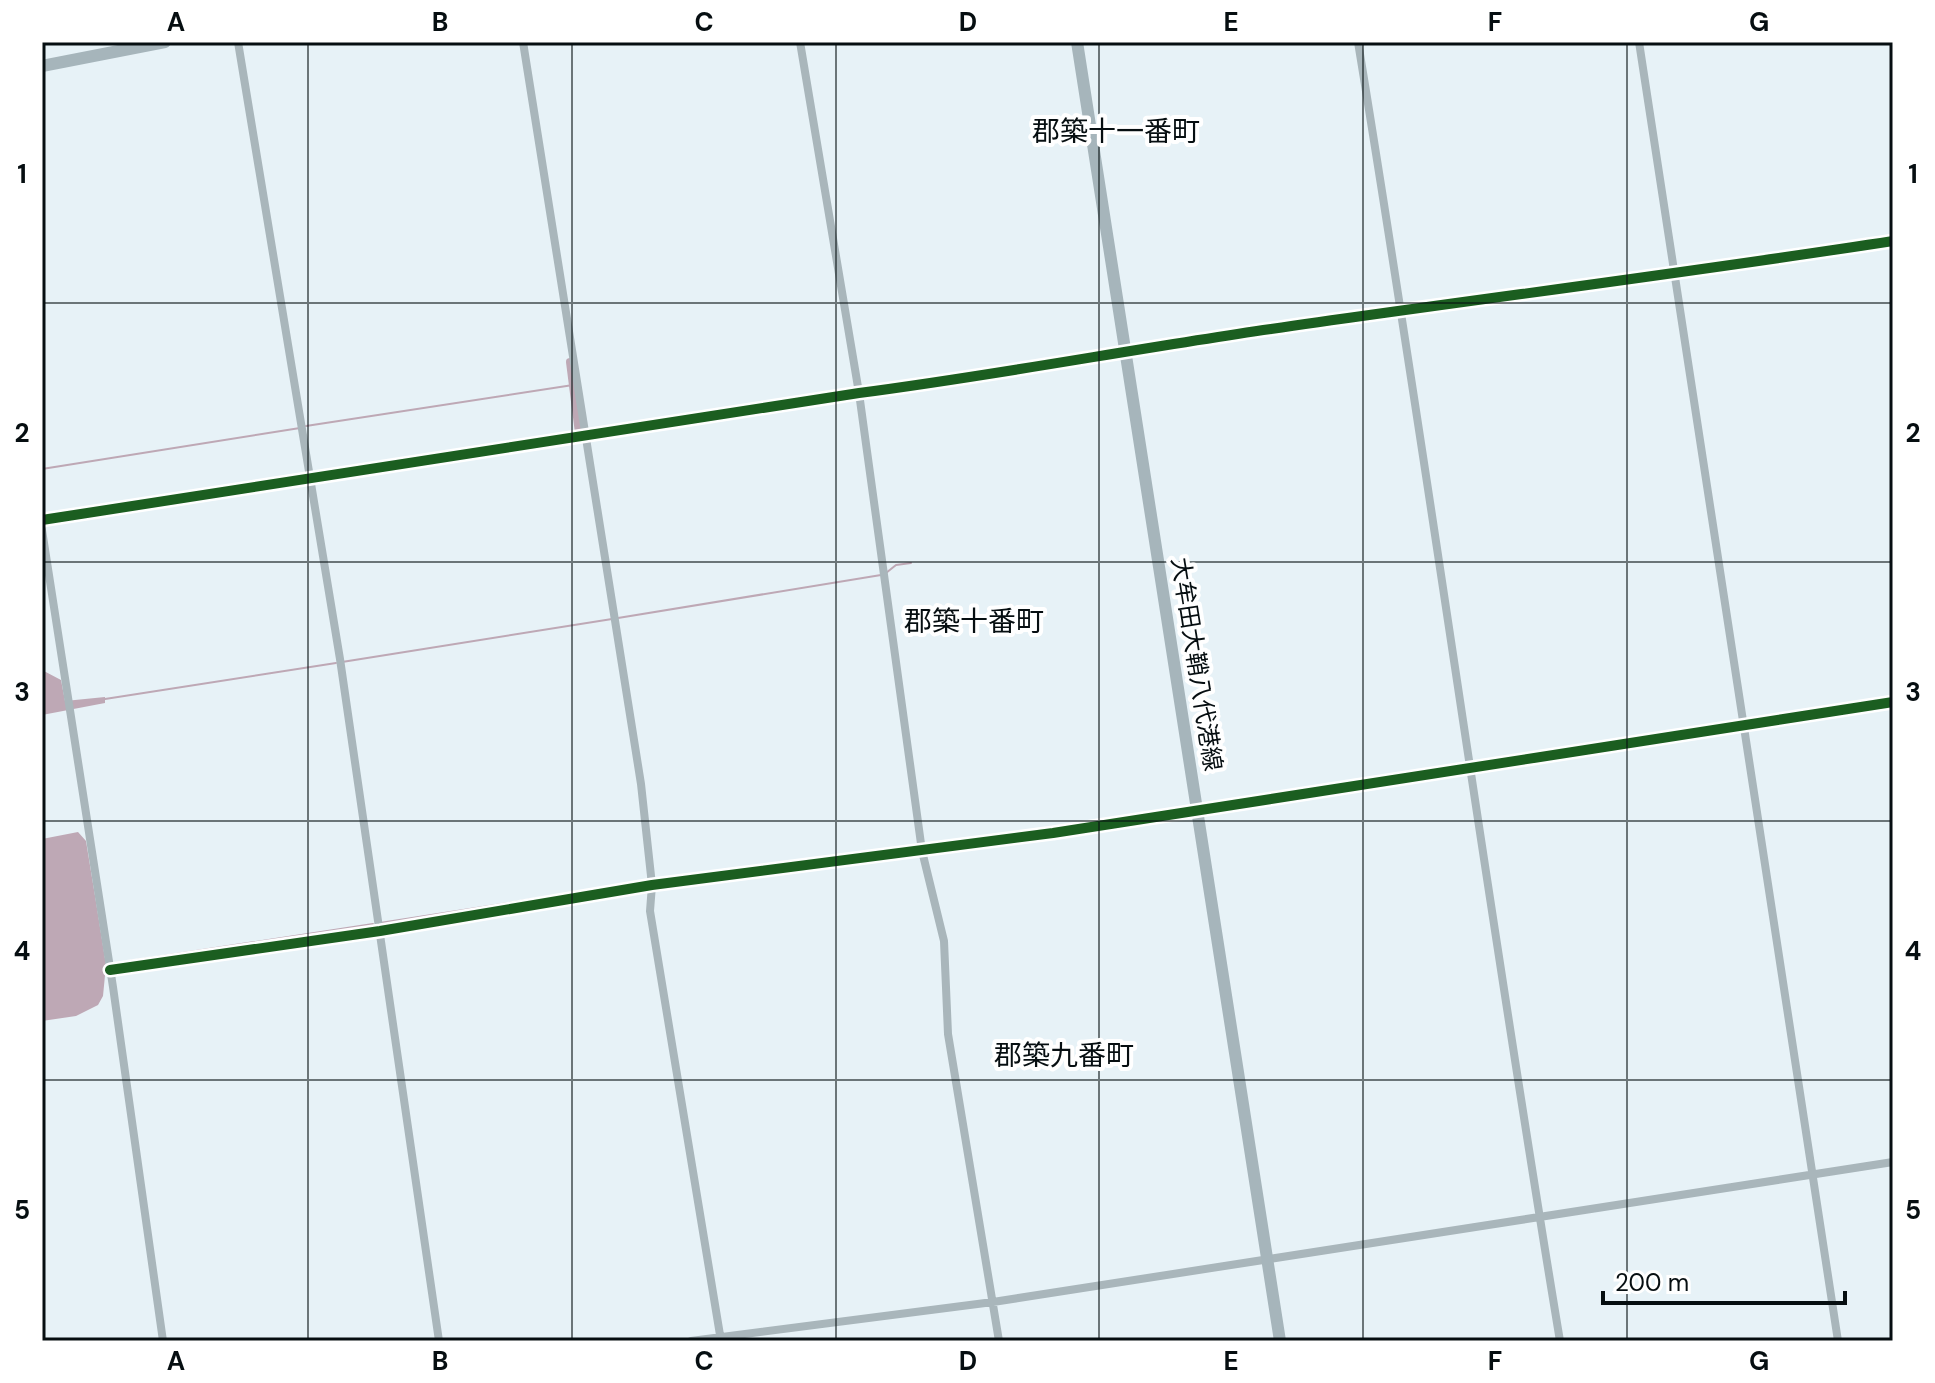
<svg xmlns="http://www.w3.org/2000/svg" width="1935" height="1383" viewBox="0 0 1935 1383" font-family="'DM Sans','Noto Sans JP',sans-serif">
	<style>
		.water { fill: #bea8b5 }
		.lines { fill: none; stroke-linecap: round; stroke-linejoin: round }
		.stream { stroke: #bea8b5; stroke-width: 2 }
		.canal { stroke: #bea8b5; stroke-width: 8 }
		.street { stroke: #a9b6bb; stroke-width: 8 }
		.secondary { stroke: #a6b5bb; stroke-width: 12 }
		.cycleway-casing { stroke: #fff; stroke-width: 15 }
		.cycleway { stroke: #1b5e20; stroke-width: 10 }
		.grid { fill: none; stroke: #060e11; stroke-width: 2; stroke-opacity: 0.55 }
		.labels { text-anchor: middle; dominant-baseline: central; stroke-width: 8; stroke-linejoin: round; paint-order: stroke }
		.street-label { font-size: 24px; fill: #060e11; stroke: #fff }
		.quarter-label { font-size: 28px; fill: #060e11; stroke: #fff }
		.neatline { fill: none; stroke: #060e11; stroke-width: 3 }
		.grid-label { font-size: 26px; text-anchor: middle; font-weight: bold; fill: #060e11 }
	</style>
	<rect width="100%" height="100%" fill="#e7f2f7"/>
	<path class="water" d="M42 670 61 680 65 701 105 697V703L42 715Z
		M78 832 86 841 96 902 106 965 103 996 98 1005 76 1016 42 1021V839Z"/>
	<g class="lines">
		<path class="stream" d="M861 388 1088 354
			M695 414 855 389
			M306 426 573 385
			M434 455 546 438
			M42 469 300 428
			M312 473 357 467
			M197 492 305 474
			M886 573 896 565 911 563
			M618 618 881 575
			M342 662 612 619
			M105 699 336 663
			M380 923 604 888
			M111 964 373 924"/>
		<path class="canal" d="M570 362 579 433"/>
		<path class="street" d="M238 42 340 659 439 1341
			M523 42 641 784 652 885 650 911 721 1341
			M800 42 859 393 922 851 944 941 948 1034 999 1341
			M1358 42C1429 474 1488 909 1560 1341
			M1639 42 1838 1341
			M42 520 859 393C997 375 1133 349 1271 329 1478 299 1686 273 1893 241
			M42 530 113 987 163 1341
			M110 970 380 931 652 885 1053 833 1893 702
			M691 1341 993 1302 1893 1162"/>
		<path class="secondary" d="M1077 42 1280 1341
			M42 66 165 42"/>
		<defs>
			<path id="cycleway" d="M42 520 859 393C997 375 1133 349 1271 329 1478 299 1686 273 1893 241
				M110 970 380 931 652 885 1053 833 1893 702"/>
		</defs>
		<use href="#cycleway" class="cycleway-casing"/>
		<use href="#cycleway" class="cycleway"/>
	</g>
	<path class="grid" d="M308 42V1341M572 42V1341M836 42V1341M1099 42V1341M1363 42V1341M1627 42V1341M42 303H1893M42 562H1893M42 821H1893M42 1080H1893"/>
	<g class="labels">
		<g class="street-label">
			<text transform="translate(1197 664) rotate(81)">大牟田大鞘八代港線</text>
		</g>
		<g class="quarter-label">
			<text x="1116" y="131">郡築十一番町</text>
			<text x="974" y="621">郡築十番町</text>
			<text x="1064" y="1055">郡築九番町</text>
		</g>
	</g>
	<rect width="1935" height="1383" fill="none" stroke="#ffffff" stroke-width="88"/>
	<path d="M1603 1291v12h242v-12" fill="none" stroke="#060e11" stroke-width="4"/>
	<text x="1615" y="1291" font-size="24" fill="#060e11" stroke="#ffffff" stroke-width="6" paint-order="stroke">200 m</text>
	<rect x="44" y="44" width="1847" height="1295" class="neatline"/>
	<g class="grid-label">
		<text x="176" y="31">A</text>
		<text x="440" y="31">B</text>
		<text x="704" y="31">C</text>
		<text x="968" y="31">D</text>
		<text x="1231" y="31">E</text>
		<text x="1495" y="31">F</text>
		<text x="1759" y="31">G</text>
		<text x="22" y="183">1</text>
		<text x="1913" y="183">1</text>
		<text x="22" y="442">2</text>
		<text x="1913" y="442">2</text>
		<text x="22" y="701">3</text>
		<text x="1913" y="701">3</text>
		<text x="22" y="960">4</text>
		<text x="1913" y="960">4</text>
		<text x="22" y="1219">5</text>
		<text x="1913" y="1219">5</text>
		<text x="176" y="1370">A</text>
		<text x="440" y="1370">B</text>
		<text x="704" y="1370">C</text>
		<text x="968" y="1370">D</text>
		<text x="1231" y="1370">E</text>
		<text x="1495" y="1370">F</text>
		<text x="1759" y="1370">G</text>
	</g>
</svg>
